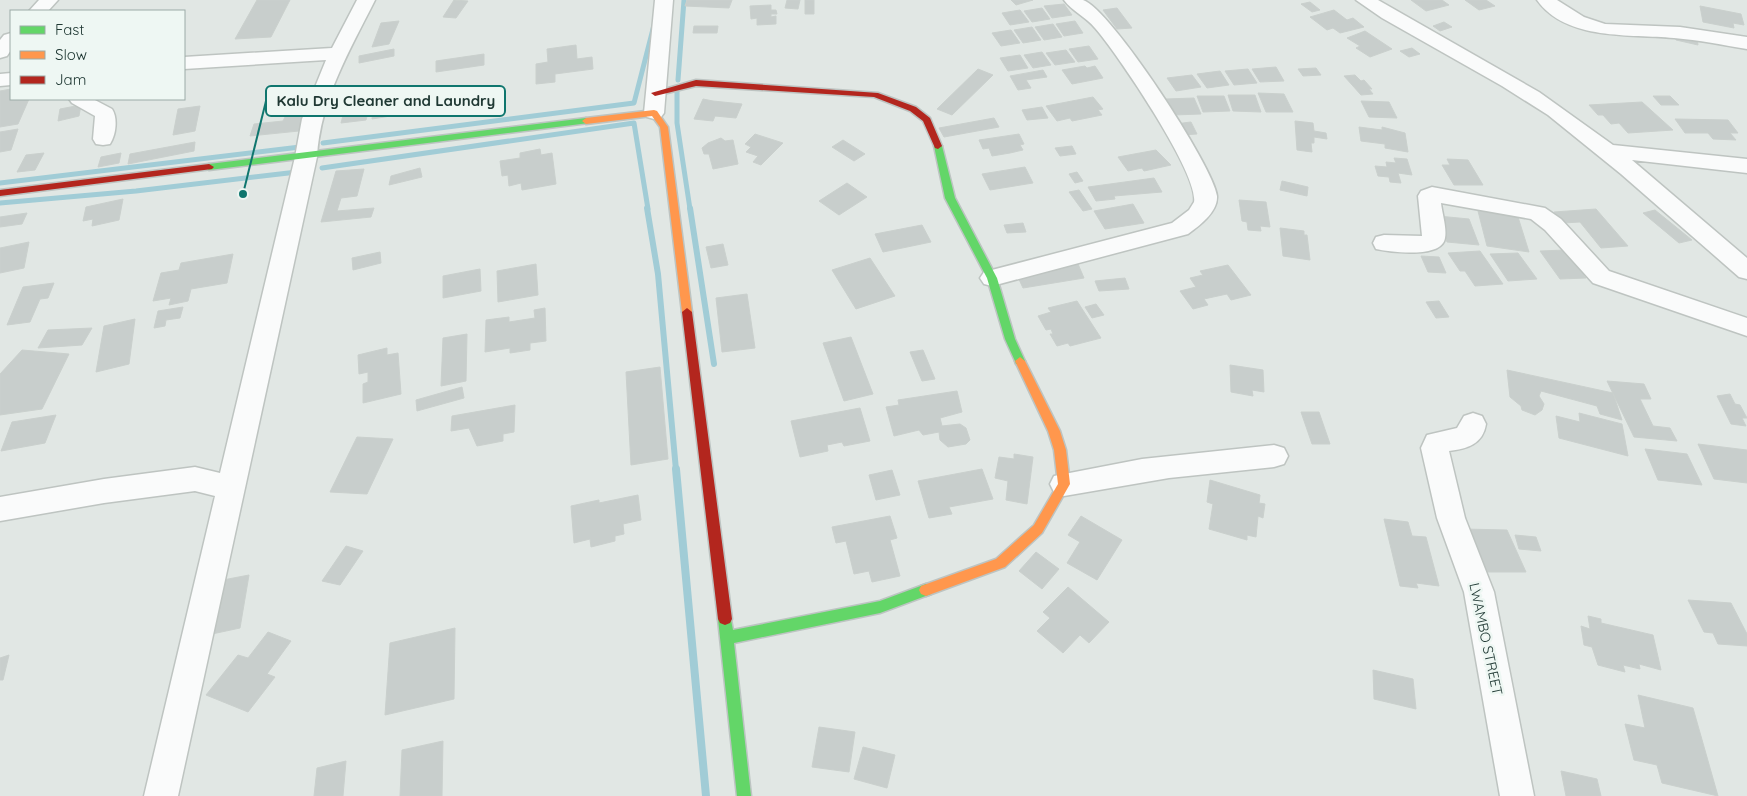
<svg xmlns="http://www.w3.org/2000/svg" width="1747" height="796" viewBox="0 0 1747 796" font-family="Quicksand,sans-serif">
	<style>
		.lines { fill: none; stroke-linecap: round; stroke-linejoin: round }
		.stream-far2 { stroke: #a1ccd6; stroke-width: 5 }
		.stream-far1 { stroke: #a1ccd6; stroke-width: 6 }
		.stream { stroke: #a1ccd6; stroke-width: 8 }
		.building { fill: #c8cecc; stroke: #cad0cd }
		.street-casing { stroke: #bec4c1; stroke-width: 3 }
		.fast-casing { stroke: #bdc4c2; stroke-width: 3 }
		.slow-casing { stroke: #bdc4c2; stroke-width: 3 }
		.jam-casing { stroke: #bdc4c2; stroke-width: 3 }
		.street { fill: #fafbfb; fill-rule: evenodd }
		.fast { fill: #63d668; fill-rule: evenodd }
		.slow { fill: #ff974d; fill-rule: evenodd }
		.jam { fill: #b3261e; fill-rule: evenodd }
		.labels { text-anchor: middle; dominant-baseline: central; stroke-width: 5; stroke-linejoin: round; paint-order: stroke }
		.street-label { font-size: 14px; fill: #203934; stroke: #eef7f3 }
		.leader { fill: none; stroke: #0f766e; stroke-width: 2 }
		.callout-dot { fill: #0f766e; stroke: #eef7f3; stroke-width: 2 }
		.callout { fill: #eef7f3; stroke: #0f766e; stroke-width: 2 }
		.callout-label { font-size: 15px; text-anchor: middle; font-weight: bold; fill: #203934 }
	</style>
	<rect width="100%" height="100%" fill="#e1e7e4"/>
	<g class="lines">
		<path class="stream-far2" d="M678 80 684 0
			M677 91V123L690 209
			M323 143 634 103 654 25
			M322 168 634 123 648 209
			M0 183 300 147
			M0 203 136 191 297 172"/>
		<path class="stream-far1" d="M647 208 658 274 676 470
			M690 208 714 364"/>
		<path class="stream" d="M676 469 706 796"/>
	</g>
	<path class="building" d="M257 0H290L271 37 235 39Z
		M454 0 468 1 456 18 443 17Z
		M687 0H732L729 8 685 6Z
		M787 0H800L798 9 785 8Z
		M805 0H814V14H805Z
		M1011 0H1033L1016 5Z
		M1411 0H1442L1449 5 1426 11Z
		M1465 0H1486L1495 6 1479 10Z
		M1310 2 1320 10 1312 12 1301 4Z
		M1064 4 1072 15 1052 18 1044 6Z
		M771 5V10H776L777 14H771V17L776 16V24L757 25V18L751 19 750 6Z
		M1700 6 1741 14 1744 25 1733 23 1734 28 1703 22Z
		M1042 8 1050 19 1032 22 1024 11Z
		M1117 8 1132 28 1117 29 1103 10Z
		M1020 10 1029 22 1010 25 1002 13Z
		M1334 10 1347 20 1353 18 1364 27 1340 33 1333 28 1327 30 1310 17Z
		M399 21 389 44 372 47 381 23Z
		M1075 21 1083 33 1064 36 1056 24Z
		M1444 22 1452 27 1440 31 1433 26Z
		M1053 24 1062 37 1044 40 1035 27Z
		M694 26H718L717 33H693Z
		M1032 27 1041 40 1023 43 1014 30Z
		M1011 30 1020 43 1001 46 992 33Z
		M1365 31 1392 49 1370 57 1356 48 1360 46 1347 38Z
		M1675 34 1697 38 1698 45 1676 40Z
		M576 45 577 59 592 57 593 69 555 74V82L536 84V64L548 62 547 49Z
		M1089 46 1098 59 1078 62 1069 49Z
		M1412 48 1420 54 1409 57 1400 51Z
		M394 49V56L359 63V56Z
		M1066 50 1075 62 1055 65 1046 53Z
		M1042 52 1051 65 1033 68 1024 55Z
		M484 54V65L436 72V61Z
		M1020 55 1028 68 1008 71 1000 58Z
		M1085 66 1087 68 1095 66 1103 78 1072 84 1062 70Z
		M1276 67 1284 81 1260 82 1252 69Z
		M1316 68 1321 75 1303 76 1298 69Z
		M978 69 993 75 952 115 937 109Z
		M1248 69 1257 83 1234 85 1225 71Z
		M1043 70 1047 77 1026 80 1031 88 1018 90 1010 76Z
		M1220 71 1229 85 1207 88 1197 74Z
		M1192 75 1201 87 1176 91 1167 78Z
		M1355 75 1361 81 1364 80 1372 89H1369L1373 94 1361 95 1344 76Z
		M11 89V99H29L18 124 0 127V91Z
		M405 90 403 114 372 119 375 94Z
		M1258 93 1284 94 1293 112H1266Z
		M1228 95H1255L1261 112 1233 111Z
		M1197 96H1224L1230 111 1203 112Z
		M1653 96H1670L1679 105H1661Z
		M1093 97 1103 109 1098 110 1102 115 1072 121 1070 118 1057 121 1046 106Z
		M1194 98 1201 114 1173 115 1166 99Z
		M703 99 713 101 742 104 736 118 715 116 713 121 694 119Z
		M1361 101 1389 102 1397 118 1369 117Z
		M371 102 366 120 341 123 346 104Z
		M1642 102 1673 130 1628 133 1619 123 1611 124 1603 115H1598L1589 105Z
		M81 105 79 116 58 121 60 109Z
		M200 106 195 131 173 135 178 109Z
		M1042 107 1048 118 1027 120 1022 110Z
		M304 115 299 131 250 136 254 124 283 121 285 117Z
		M994 118 999 127 944 137 939 128Z
		M1675 119 1728 120 1738 133H1730L1736 140 1713 139 1708 133H1685Z
		M1295 121 1313 123 1314 131 1326 133 1327 139 1314 137V143H1311L1312 152 1297 150Z
		M1191 122 1197 134 1182 135 1175 124Z
		M1359 127 1382 130V127L1405 133 1408 152 1385 148V144L1361 141Z
		M18 129 11 150 0 152V132Z
		M755 134 783 143 761 165 753 162 758 156 746 152 751 147 745 144Z
		M1019 134 1024 144 1020 145 1023 150 1010 153 992 156 989 148 983 149 979 140Z
		M721 138 725 141 733 140 738 164 713 169 709 154H704L702 148 708 143Z
		M843 140 865 154 854 161 832 147Z
		M195 142 194 151 128 164 130 154Z
		M1072 146 1076 154 1060 156 1055 148Z
		M540 149 541 155 552 153 556 184 522 190 521 183 509 186 508 175 502 176 500 161 520 158V153Z
		M1156 150 1171 165 1144 171 1142 168 1128 171 1118 157Z
		M44 153 35 170 17 172 26 155Z
		M121 153 119 163 98 167 101 157Z
		M1394 158 1407 159 1412 175 1398 173 1401 183 1390 182 1389 177 1378 176 1375 166 1387 167 1386 162 1396 163Z
		M1447 159 1468 160 1483 185H1454L1442 165H1450Z
		M1025 167 1033 183 990 190 982 174Z
		M420 168 422 177 389 185 391 176Z
		M364 169 357 196 341 198 337 211 374 208 371 217 321 222 336 171Z
		M1077 172 1083 181 1075 183 1069 174Z
		M1154 178 1162 192 1114 196 1115 199 1096 201 1088 187Z
		M1282 181 1308 187 1307 196 1280 190Z
		M847 183 867 197 839 215 819 201Z
		M1079 190 1092 209 1083 211 1069 192Z
		M123 199 119 220 92 226 93 219 83 221 86 207Z
		M1239 200 1266 202 1270 227 1260 226 1261 231 1248 230 1247 222 1242 221Z
		M1133 204 1144 223 1105 229 1094 211Z
		M1596 209 1628 246 1601 248 1580 222 1563 223 1554 212Z
		M1655 210 1692 240 1679 243 1643 213Z
		M1478 211 1518 217 1529 252 1487 246Z
		M27 213 22 224 0 227V217Z
		M1438 216 1469 219 1479 245 1447 242Z
		M1023 223 1026 232 1007 233 1004 225Z
		M922 225 931 242 883 252 875 234Z
		M1280 228 1304 231V235H1307L1310 260 1283 256Z
		M29 242 24 268 0 273V248Z
		M723 244 728 265 711 268 706 247Z
		M1566 250 1586 278 1560 279 1540 251Z
		M1480 251 1503 284 1475 286 1465 271H1460L1448 253Z
		M380 252 381 263 353 270 352 258Z
		M1518 253 1537 279 1508 281 1490 254Z
		M233 254 227 283 191 289 188 301 169 305 171 298 153 301 161 273 179 270 181 263Z
		M1421 256 1439 257 1446 273 1428 272Z
		M870 258 895 296 856 309 832 270Z
		M536 264 538 295 498 302 497 271Z
		M1078 264 1084 278 1023 288 1017 275Z
		M1228 265 1251 295 1231 300 1227 294 1204 299 1208 305 1193 309 1180 291 1196 287 1190 278 1203 275 1200 271Z
		M480 269 481 291 443 298V276Z
		M1125 278 1129 289 1099 291 1095 281Z
		M54 283 48 298 40 299 30 322 7 325 23 287Z
		M747 294 755 348 722 352 716 298Z
		M1077 301 1101 338 1070 346 1068 343 1057 346 1050 334H1053L1051 329 1046 330 1038 316 1051 312 1048 308Z
		M1439 301 1449 317 1436 318 1426 302Z
		M1096 304 1104 315 1092 318 1085 307Z
		M183 307 180 318 166 320 165 326 154 328 158 311Z
		M545 308 546 341 530 343V350L510 353V348L485 352 486 320 509 317V322L535 318 534 310Z
		M135 319 129 364 96 372 104 326Z
		M92 328 82 345 38 348 48 330Z
		M467 334 466 381 441 386 443 338Z
		M851 337 873 394 844 401 823 343Z
		M387 348V355L398 353 401 394 363 403V384L368 382V372L359 374 358 355Z
		M22 350 69 354 42 409 0 415V374Z
		M923 350 935 379 922 381 910 352Z
		M1230 365 1263 370 1264 392 1252 390 1253 396 1231 392Z
		M660 367 668 459 631 465 626 372Z
		M1507 370 1613 393 1622 420 1600 414 1597 406 1541 391 1539 396 1544 404 1542 410 1535 415 1522 410 1521 406 1510 397Z
		M1607 381 1644 384 1651 399H1640L1653 426 1670 428 1677 441 1634 437Z
		M462 387 464 398 417 411 416 400Z
		M957 391 962 412 940 418 942 426 960 424 966 428 970 440 966 444 948 447 940 440 939 432 923 435 919 430 894 436 886 407 899 405 898 400Z
		M1730 394 1735 404 1740 405 1747 418H1742L1746 426 1731 424 1717 396Z
		M515 405 514 432 503 434V441L477 446 469 428 451 431 452 416Z
		M860 408 870 441 844 446 842 442 827 445 828 451 800 457 791 421Z
		M1301 412H1319L1330 444H1312Z
		M1579 413 1622 424 1628 456 1559 438 1556 416 1580 422Z
		M56 415 45 443 1 451 12 422Z
		M357 437 393 439 367 494 330 492Z
		M1698 444 1747 450V483L1714 479Z
		M1645 449 1687 454 1702 485 1658 480Z
		M1014 454 1033 457 1027 504 1006 500 1008 481 995 478 999 457 1014 459Z
		M982 469 993 499 949 507 952 514 929 518 918 481Z
		M892 470 900 495 876 500 869 475Z
		M1210 480 1260 495 1259 503 1265 504 1263 518 1258 516 1256 537 1247 535V540L1209 529 1213 504 1207 502Z
		M638 495 641 520 623 524 624 534 615 536V541L591 547 590 539 574 543 571 506 599 500V503Z
		M890 516 897 538 890 540 900 576 872 582 869 571 854 574 846 541 836 543 832 527Z
		M1081 516 1122 540 1097 580 1067 563 1080 542 1068 535Z
		M1384 519 1408 522 1412 536 1426 537 1439 586 1416 583 1418 588 1400 586Z
		M1463 529 1507 530 1526 572H1480Z
		M1515 535 1536 537 1541 551 1519 549Z
		M346 546 363 551 340 585 322 581Z
		M1036 552 1059 569 1042 589 1019 571Z
		M249 575 240 628 212 634 223 580Z
		M1068 587 1109 622 1089 643 1080 635 1063 653 1037 631 1050 618 1043 612Z
		M1688 600 1731 603 1747 634V646L1718 644 1713 633 1704 632Z
		M1588 616 1601 619V623L1653 635 1661 670 1639 664 1640 669 1623 665 1625 672 1598 665 1592 647 1584 645 1581 626 1590 629Z
		M455 628 454 699 385 715 390 643Z
		M268 632 291 641 267 674 275 677 248 712 206 695 238 655 248 658Z
		M9 655 3 680H0V658Z
		M1373 670 1413 679 1416 709 1374 699Z
		M1638 695 1693 708 1718 796 1662 783 1657 765 1634 760 1625 724 1645 728Z
		M819 727 855 732 849 772 812 767Z
		M443 741 442 796H400L402 750Z
		M863 747 895 755 887 788 854 779Z
		M346 761 343 796H314L317 768Z
		M1561 771 1597 779 1601 796H1566Z"/>
	<g class="lines">
		<defs>
			<path id="street" d="M39 0H58L48 11H29Z
				M357 0H375C350 50 320 100 317 157L178 796H144L215 496 195 491 104 503 0 521V497L104 479 195 467 220 473 295 157 302 119 326 60 184 69V57L332 48Z
				M655 0H673L664 113 661 117 654 119 647 117 644 113Z
				M1064 0C1070 0 1078 0 1083 0 1110 8 1214 167 1217 196 1218 212 1199 226 1188 234L992 286 984 284 980 278 984 272 1172 223 1189 210 1194 202C1199 174 1117 53 1095 28 1086 17 1072 11 1064 0Z
				M1356 0H1378L1539 92 1613 145 1747 159V173L1632 160 1747 258V279L1739 277 1621 174 1548 115 1502 86 1382 18Z
				M1537 0H1557L1584 17 1605 24 1680 27 1747 37V49C1723 45 1699 40 1674 38 1631 34 1566 41 1537 0Z
				M11 33V50L7 56 0 58V40L4 35Z
				M11 73V85L0 86V74Z
				M69 99H93L112 109C118 118 116 135 110 144L103 145 96 144 93 139 95 116 72 103Z
				M1432 187 1545 208 1561 219 1609 271 1747 318V336L1593 283 1545 230 1531 219 1441 203C1442 213 1447 228 1445 238 1442 259 1390 252 1376 249L1373 243 1376 237 1384 235 1422 236 1418 196 1421 191Z
				M1473 413 1482 416 1486 424C1483 444 1467 449 1449 451L1465 518 1494 592 1534 796H1500L1464 592 1437 518 1421 448 1427 435 1457 428 1464 416Z
				M1274 445 1284 448 1288 456 1284 464 1274 467 1169 478 1064 496 1054 492 1050 484 1054 476 1142 459Z"/>
			<path id="fast" d="M586 118 590 121 589 123 209 170 204 167 209 164Z
				M938 143 942 146 955 198 997 278 1015 339 1025 361 1024 364H1016L1015 361 1005 339 987 278 945 198 934 146Z
				M926 584 931 586 933 590 931 594 880 613 734 643 751 796H737L718 619 720 615 725 613 730 615 733 630 880 601Z"/>
			<path id="slow" d="M654 110 657 111 668 127 692 312 687 316 682 312 660 127 652 116 586 124 582 121 586 118Z
				M1020 357 1025 361 1060 431 1066 450 1070 484 1042 533 1005 567 926 596 921 594 919 590 921 586 996 559 1034 525 1058 484 1054 450 1048 431 1015 361Z"/>
			<path id="jam" d="M696 80 878 93 916 107 930 118 942 146 938 149 935 148 923 121 910 111 874 97 696 86 655 96 651 93Z
				M209 164 214 167 212 169 0 196V190Z
				M687 308 692 312 732 619 730 623 725 625 720 623 718 619 682 312Z"/>
		</defs>
		<use href="#street" class="street-casing"/>
		<use href="#fast" class="fast-casing"/>
		<use href="#slow" class="slow-casing"/>
		<use href="#jam" class="jam-casing"/>
		<use href="#street" class="street"/>
		<use href="#fast" class="fast"/>
		<use href="#slow" class="slow"/>
		<use href="#jam" class="jam"/>
	</g>
	<g class="labels">
		<g class="street-label">
			<text transform="translate(1486 639) rotate(78)">LWAMBO STREET</text>
		</g>
	</g>
	<path class="leader" d="M243 194L266 101"/>
	<circle class="callout-dot" cx="243" cy="194" r="5"/>
	<rect class="callout" x="266" y="86" width="239" height="30" rx="5"/>
	<g class="callout-label">
		<text x="386" y="106">Kalu Dry Cleaner and Laundry</text>
	</g>
	<rect x="10" y="10" width="175" height="90" fill="#eef7f3" stroke="#9caba7"/>
	<rect x="20" y="26" width="25" height="8" fill="#63d668" stroke="#9caba7"/>
	<text x="55" y="35" font-size="15" fill="#203934">Fast</text>
	<rect x="20" y="51" width="25" height="8" fill="#ff974d" stroke="#9caba7"/>
	<text x="55" y="60" font-size="15" fill="#203934">Slow</text>
	<rect x="20" y="76" width="25" height="8" fill="#b3261e" stroke="#9caba7"/>
	<text x="55" y="85" font-size="15" fill="#203934">Jam</text>
</svg>
